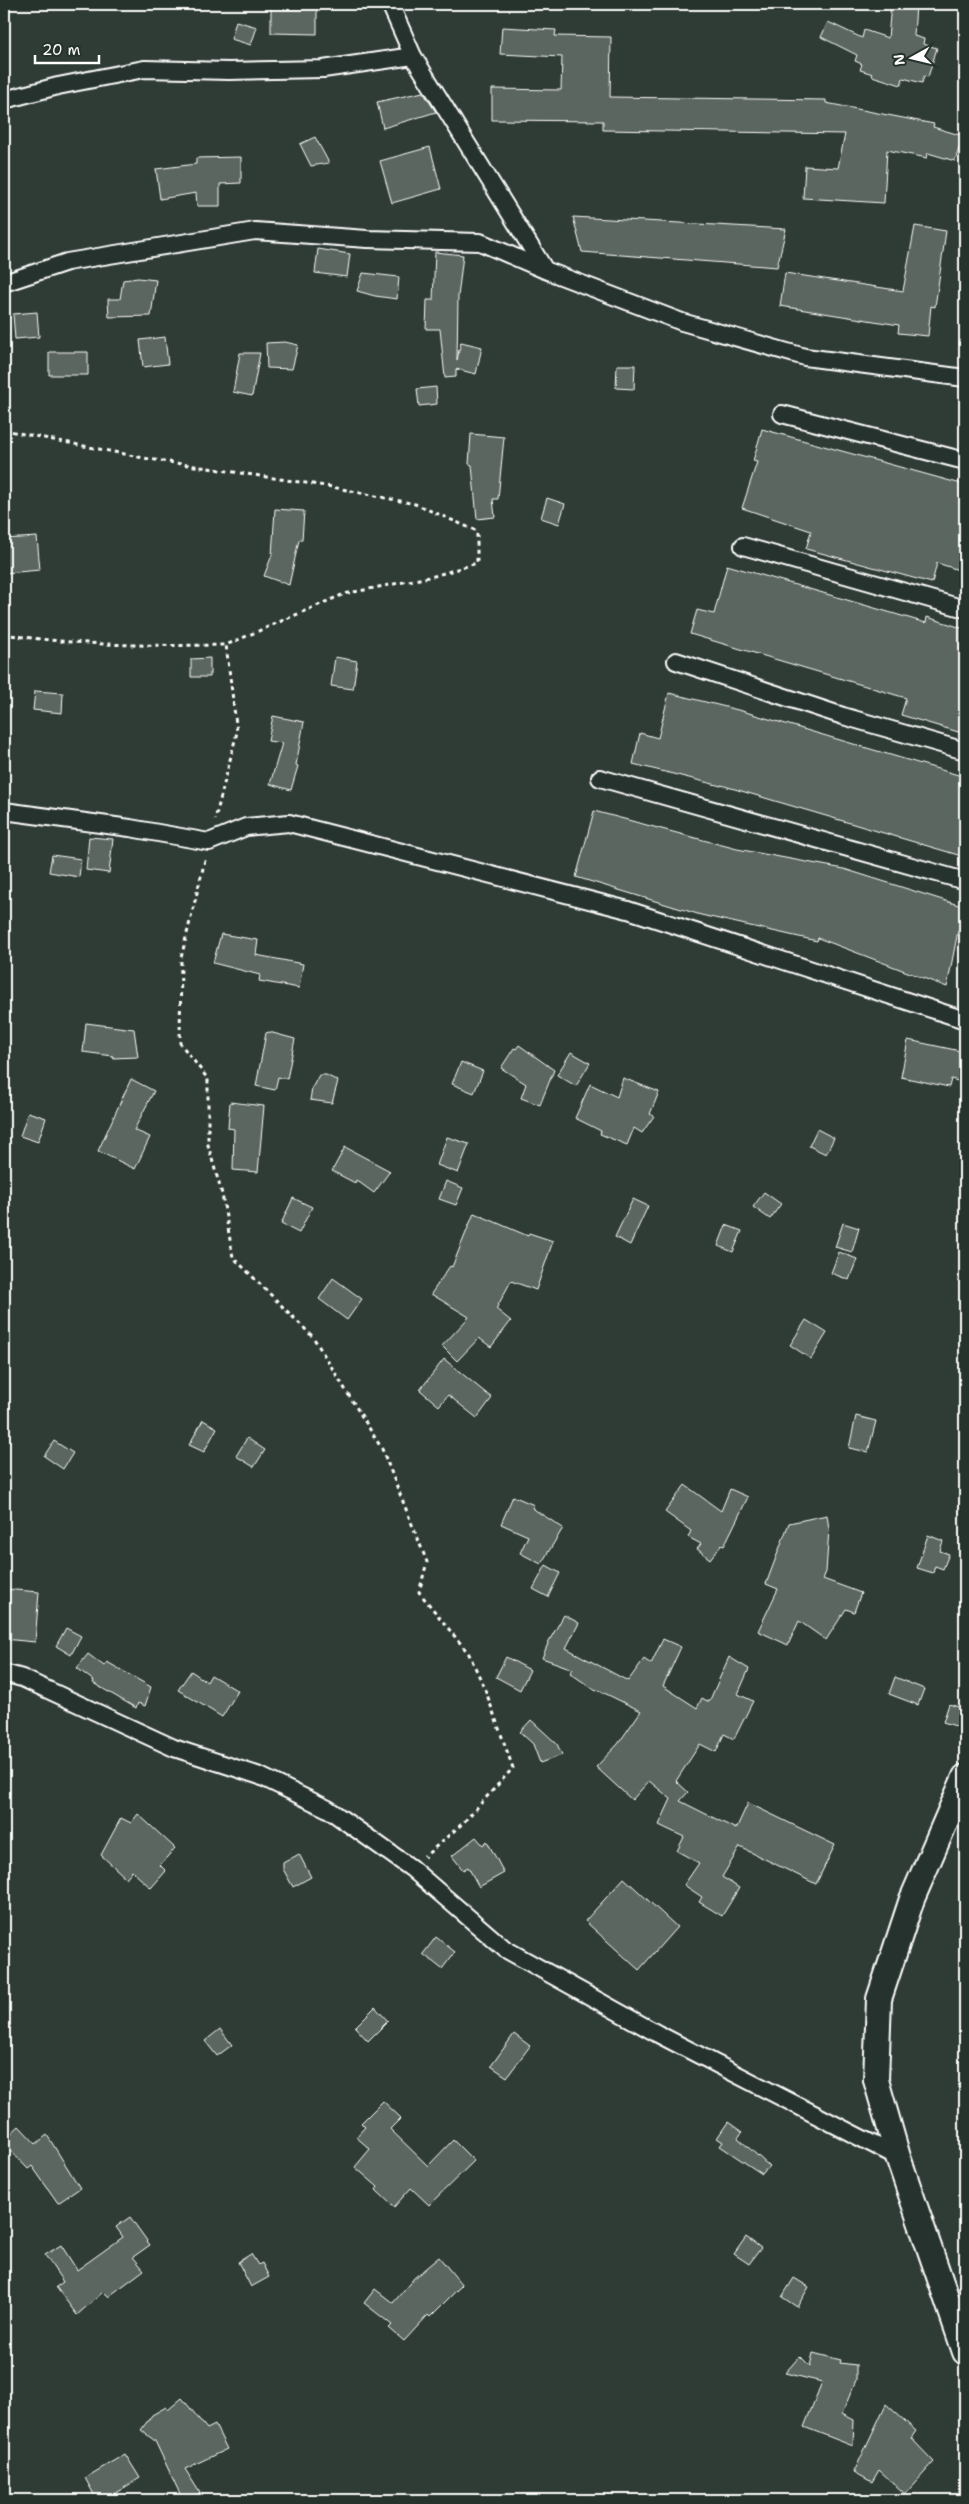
<svg xmlns="http://www.w3.org/2000/svg" width="969" height="2504" viewBox="0 0 969 2504" font-family="'Shantell Sans',sans-serif">
	<style>
		.building { fill: #5b6661; stroke: #fff }
		.lines { fill: none; stroke-linecap: round; stroke-linejoin: round }
		.minor-casing { stroke: #fff; stroke-width: 20 }
		.secondary-casing { stroke: #fff; stroke-width: 28 }
		.path { stroke: #fff; stroke-width: 3; stroke-dasharray: 4 4; stroke-linecap: butt }
		.minor { stroke: #26332d; stroke-width: 16 }
		.secondary { stroke: #26332d; stroke-width: 24 }
	</style>
	<rect width="100%" height="100%" fill="#2f3b35"/>
	<filter id="ink" filterUnits="userSpaceOnUse"><feTurbulence type="fractalNoise" baseFrequency=".02" numOctaves="2"/><feDisplacementMap in="SourceGraphic" scale="10" xChannelSelector="R" yChannelSelector="G"/><feConvolveMatrix kernelMatrix="1 2 1 2 8 2 1 2 1" color-interpolation-filters="sRGB"/></filter>
	<g filter="url(#ink)">
		<path class="building" d="M271 4H317V34L271 33Z
			M891 4H916L914 36 924 39 923 44 937 48 928 77 924 76 922 83 903 78 901 85 872 76 873 74 860 70 862 64 855 61 857 55 821 37 828 22 862 38 864 30 888 38Z
			M236 21 257 27 251 45 231 39Z
			M502 27 556 30 555 36 611 37 610 97 826 100V103L934 124 933 127 963 136 955 161 928 153 927 158 887 150 884 203 803 198 805 166 838 168 845 134 603 130V121L492 120V89L561 90 562 57 500 54Z
			M423 92 436 112 383 128 377 102Z
			M315 137 329 163 311 166 300 144Z
			M430 147 441 189 392 203 380 161Z
			M241 157V183L220 184V206H197L196 193 160 199 156 169 196 164V158Z
			M573 217 786 229 777 267 582 252Z
			M915 226 946 231 935 307 931 306 928 336 898 333 899 325 780 306 785 273 903 291Z
			M318 249 350 254 347 277 315 273Z
			M435 252 463 255 458 297 457 360 461 342 482 347 476 374 456 369V377L445 378 440 329H426L427 300H433Z
			M363 273 399 277 397 299 375 296 357 291Z
			M138 278 156 280 151 316 109 317 108 299H120L123 280Z
			M37 312 39 337 15 339 13 314Z
			M165 337 168 364 143 367 140 340Z
			M285 342 298 345 292 369 267 368 266 343Z
			M49 352H88V375H49Z
			M240 353H260L252 396 233 392Z
			M617 365H635L634 389 616 388Z
			M436 387 437 404 419 406 417 389Z
			M762 429 965 485V572L937 563 932 583 806 549 811 531 742 508 757 462 753 461Z
			M471 434 504 437 498 499H493L495 517 477 519 472 465 469 464Z
			M547 498 565 504 559 524 541 518Z
			M275 509 304 511 302 540H299L289 585 264 576 272 555Z
			M37 537 40 570 6 573 4 539Z
			M727 565 926 623 927 617 965 629V734L901 715 906 698 690 634 697 610 714 614Z
			M335 657 357 661 353 689 331 686Z
			M210 658V677H191V659Z
			M35 691 63 693 62 713 33 710Z
			M669 693 742 711 965 777V857L721 785V786L633 764 640 733 658 738Z
			M273 716 304 722 296 765 298 766 291 790 270 784 282 743 268 741Z
			M594 811 737 849 844 869 965 907V933L958 931 947 987 818 938 817 941 701 915 576 877Z
			M89 837 113 839 109 873 86 870Z
			M52 855 81 859 79 877 49 872Z
			M221 934 258 940 256 955 303 964 299 988 259 981 260 975 213 963Z
			M86 1023 134 1029 138 1057 113 1058V1056L83 1052Z
			M269 1032 295 1039 287 1079 278 1077 275 1090 256 1086 266 1033Z
			M908 1040 965 1052V1083L951 1079 949 1087 901 1077Z
			M519 1045 554 1070 540 1105 521 1098 526 1084 501 1068 514 1048 516 1049Z
			M571 1052 590 1063 576 1086 557 1075Z
			M461 1062 483 1071 474 1093 452 1084Z
			M319 1075H326L338 1081 332 1103 310 1100 312 1088Z
			M623 1078 659 1092 650 1114 654 1116 642 1133 634 1128 627 1145 600 1134 601 1131 575 1118 590 1084 617 1097Z
			M131 1079 154 1091 134 1130 150 1137 135 1169 98 1151Z
			M230 1102 264 1106 258 1172 233 1170 234 1129 228 1128Z
			M28 1112 46 1118 38 1142 20 1136Z
			M817 1129 834 1138 826 1154 809 1146Z
			M447 1137 469 1144 458 1173 437 1165Z
			M345 1147 390 1171 374 1193 356 1180 355 1183 332 1171Z
			M446 1181 463 1188 456 1205 439 1199Z
			M764 1192 781 1204 770 1219 753 1207Z
			M293 1198 312 1207 299 1233 281 1224Z
			M633 1199 648 1206 630 1245 615 1237Z
			M474 1213 528 1236 529 1233 553 1241 536 1290 511 1281 496 1309 511 1321 491 1347 479 1338 457 1361 442 1346 469 1317 431 1294 450 1266 452 1267Z
			M843 1223 859 1228 852 1252 835 1247Z
			M726 1225 742 1231 733 1252 718 1246Z
			M839 1252 857 1259 849 1280 831 1273Z
			M333 1278 362 1299 347 1320 319 1299Z
			M806 1320 827 1333 811 1359 790 1345Z
			M444 1359 492 1398 477 1418 448 1395 439 1406 420 1390Z
			M856 1416 876 1421 868 1452 849 1448Z
			M203 1420 217 1428 204 1452 189 1445Z
			M247 1438 265 1450 254 1467 236 1456Z
			M54 1441 73 1453 63 1469 44 1456Z
			M685 1485 721 1511 730 1489 748 1497 724 1546 721 1545 710 1559 697 1549 701 1544 688 1537 691 1531 665 1512Z
			M513 1496 534 1505 532 1508 563 1528 541 1564 520 1553 528 1536 501 1524Z
			M827 1515 829 1529 826 1572 823 1579 861 1593 854 1612 846 1609 826 1640 799 1621 788 1645 758 1631 778 1589 766 1584 789 1523Z
			M928 1535 943 1541 940 1551 949 1554 943 1569 935 1566 933 1573 917 1568Z
			M546 1565 560 1573 548 1597 533 1589Z
			M4 1589 39 1592 35 1642 4 1639Z
			M564 1615 579 1623 566 1648 628 1681 644 1659 651 1664 663 1639 681 1647 663 1686 697 1708 702 1698 709 1702 729 1657 749 1669 738 1694 753 1701 734 1739 724 1734 716 1752 700 1744 676 1781 688 1792 680 1801 736 1829 748 1803 835 1845 816 1884 740 1847 722 1877 739 1888 722 1916 699 1902 702 1897 684 1885 699 1863 677 1851 684 1837 659 1825 671 1799 649 1781 632 1800 596 1767 618 1744 641 1711 598 1690 596 1691 570 1673 573 1669 542 1658 549 1641Z
			M66 1628 81 1636 71 1655 56 1646Z
			M88 1654 104 1666 107 1662 151 1687 145 1706 138 1703 136 1708 93 1683 94 1681 77 1668Z
			M506 1657 530 1670 520 1690 496 1677Z
			M191 1671 207 1682 211 1675 238 1691 222 1717 178 1690Z
			M895 1677 924 1689 918 1705 889 1694Z
			M949 1704 965 1709V1729L943 1722Z
			M531 1720 557 1744 562 1755 540 1763 533 1744 520 1732Z
			M138 1814 175 1848 160 1865 166 1871 151 1888 132 1871 126 1878 101 1855 121 1818 131 1823Z
			M476 1837 483 1845 487 1841 504 1873 479 1887 468 1867 463 1870 452 1856Z
			M299 1854 311 1877 293 1887 283 1869V1863Z
			M624 1878 677 1927 639 1970 585 1921Z
			M436 1937 455 1952 442 1969 423 1954Z
			M375 2007 388 2021 368 2041 355 2027Z
			M220 2029 232 2045 217 2056 205 2041Z
			M514 2034 530 2046 507 2077 491 2066Z
			M383 2101 401 2118 390 2129 428 2166 453 2140 474 2161 429 2205 411 2188 394 2207 376 2190 378 2187 355 2167 370 2149 356 2137 365 2127 361 2123Z
			M728 2122 742 2132 738 2138 769 2166 762 2174 720 2146 723 2142 717 2138Z
			M19 2126 36 2144 47 2135 80 2188 58 2203 32 2166 28 2169 4 2144V2140Z
			M130 2217 150 2245 133 2257 144 2270 108 2297 103 2292 77 2315 56 2287 63 2282 45 2255 61 2245 77 2270 123 2237 116 2227Z
			M746 2237 761 2248 749 2264 734 2254Z
			M251 2254 258 2265 262 2263 269 2277 251 2287 238 2262Z
			M439 2257 462 2285 430 2317 428 2315 404 2341 389 2328 392 2325 364 2303 375 2289 393 2303 414 2278Z
			M794 2278 809 2287 797 2307 782 2297Z
			M813 2353 841 2360 840 2363 856 2365V2380L842 2414 854 2420 853 2446 804 2427 822 2382 785 2373 800 2356 810 2366Z
			M182 2398 207 2429 215 2425 227 2449 185 2469 200 2493 188 2500H185L180 2494 155 2441 141 2430 152 2415 166 2407 168 2410Z
			M886 2404 916 2431 911 2438 934 2462 905 2494 879 2470 872 2482 854 2472Z
			M125 2454 140 2478 104 2500H97L85 2478Z"/>
		<g class="lines">
			<defs>
				<path id="minor" d="M390 4 413 56 545 270
					M4 100 58 86 144 69 229 71 323 69 413 56
					M4 283 67 262 255 231 367 239 480 242 545 270 682 322 805 357 965 378
					M782 414 965 461
					M743 546 965 609
					M676 661 843 716 965 751
					M600 778 965 881
					M4 811 130 828 209 842 246 827 289 823 628 910 965 1020
					M4 1673 22 1678 174 1748 260 1776 328 1809 411 1868 505 1949 658 2034 898 2157"/>
				<path id="secondary" d="M965 1777 912 1899 879 1999 876 2080 898 2157 965 2352"/>
			</defs>
			<use href="#minor" class="minor-casing"/>
			<use href="#secondary" class="secondary-casing"/>
			<path class="path" d="M4 430 149 459 332 487 415 504 477 531V563L434 576 344 594 226 645
				M4 634C77 646 152 646 226 645L237 732 215 820
				M205 860 181 958 180 1043 208 1079V1145L222 1194 233 1257 313 1337 382 1449 427 1562 419 1592 469 1654 485 1689 513 1768 463 1823 424 1857"/>
			<use href="#minor" class="minor"/>
			<use href="#secondary" class="secondary"/>
		</g>
	</g>
	<rect width="969" height="2504" fill="none" stroke="#26332d" stroke-width="20"/>
	<rect x="10" y="10" width="949" height="2484" fill="none" stroke="#fff" stroke-width="2" filter="url(#ink)"/>
	<g transform="translate(912 58) rotate(262)" stroke="#26332d" stroke-width="4" paint-order="stroke">
	<path d="M0-4L9 19L0 12L-9 19Z" fill="#ffffff"/>
	<text y="-8" font-size="14" font-weight="bold" text-anchor="middle" fill="#ffffff">N</text>
	</g>
	<path d="M35 55v8h64v-8" fill="none" stroke="#ffffff" stroke-width="2.5"/>
	<text x="42" y="55" font-size="15" fill="#ffffff" stroke="#26332d" stroke-width="4" paint-order="stroke">20 m</text>
</svg>
